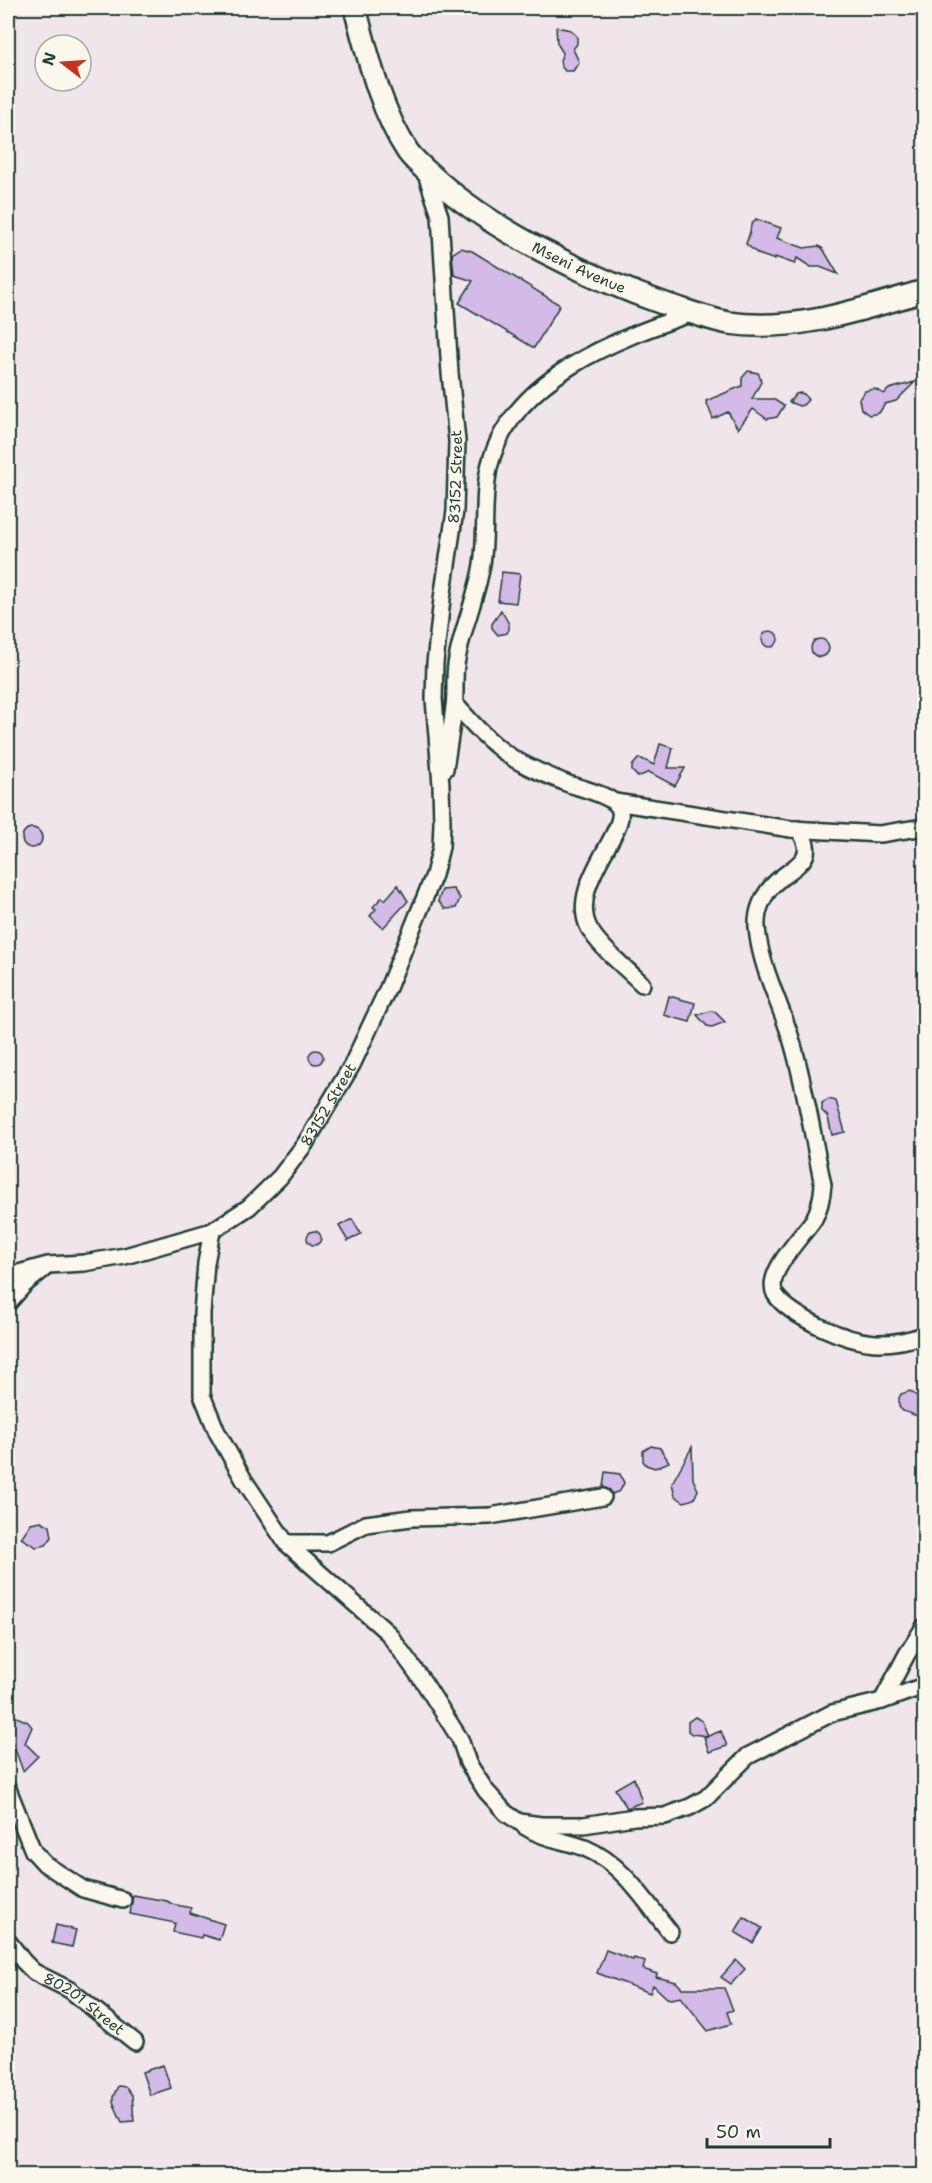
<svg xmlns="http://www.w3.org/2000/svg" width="932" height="2183" viewBox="0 0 932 2183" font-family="'Shantell Sans',sans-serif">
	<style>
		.building { fill: #d3bae9; stroke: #1f3d34; stroke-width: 1.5 }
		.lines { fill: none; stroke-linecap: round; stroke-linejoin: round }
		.street-casing { stroke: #1f3d34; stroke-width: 20 }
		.secondary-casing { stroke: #1f3d34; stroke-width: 26 }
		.street { stroke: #fbf7ec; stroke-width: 15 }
		.secondary { stroke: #fbf7ec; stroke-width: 21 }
		.labels { text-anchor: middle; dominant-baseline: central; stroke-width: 4.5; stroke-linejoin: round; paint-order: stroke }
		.street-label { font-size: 15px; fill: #1f3d34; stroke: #fbf7ec }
	</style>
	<rect width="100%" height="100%" fill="#efe5eb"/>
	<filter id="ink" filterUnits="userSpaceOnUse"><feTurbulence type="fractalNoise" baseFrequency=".0167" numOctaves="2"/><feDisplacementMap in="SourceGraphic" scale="12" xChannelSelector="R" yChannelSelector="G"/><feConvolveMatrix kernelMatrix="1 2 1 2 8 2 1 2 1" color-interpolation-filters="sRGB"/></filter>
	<g filter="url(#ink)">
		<path class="building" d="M556 27 571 30 577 37V44L573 49 579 62 573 71H565L561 66 560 60 563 53 557 43Z
			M756 219 781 228 777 238 804 248 819 246 823 249 838 274 820 267H811L797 258 795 264 775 257V260L758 254 746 244 750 232 751 225Z
			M461 248 472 251 560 305 534 348 459 303 473 281 454 275 452 254Z
			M748 371 758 373 760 377 761 382 752 399H773L784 406 777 417 767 419 753 409 738 429 728 412 713 419 706 401 742 386V378Z
			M915 382 896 401 885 404 879 413 869 415 861 409 859 399 865 391 875 389 884 394 889 389Z
			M800 393 804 394 808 400 803 405 799 406 789 402 796 394Z
			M502 572 520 574 516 603 498 601Z
			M501 610 509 624V629L507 633 498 635 492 628V624Z
			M762 639a8 8 0 1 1 16 0a8 8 0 1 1-16 0Z
			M811 648a9 9 0 1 1 18 0a9 9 0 1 1-18 0Z
			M660 744 673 748 668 768H685L675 786 649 772 638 777 632 771V766L638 759H642L654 765Z
			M22 838a10 10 0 1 1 20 0a10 10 0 1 1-20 0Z
			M398 885 408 901 383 928 370 916 376 909 373 907 382 897 385 900Z
			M453 889 460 898 456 908 445 909 438 901 442 890Z
			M669 996 695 1003 690 1022 664 1015Z
			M711 1011 715 1012 725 1022 712 1027 707 1026 697 1015Z
			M309 1057a7 7 0 1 1 14 0a7 7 0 1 1-14 0Z
			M829 1099 836 1101 845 1132 832 1135 828 1117 822 1111V1103Z
			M352 1219 361 1234 348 1241 339 1226Z
			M307 1238a7 7 0 1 1 14 0a7 7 0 1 1-14 0Z
			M910 1391 918 1397 924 1418 903 1411 899 1407V1398L901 1394Z
			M651 1446 660 1448 669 1462 655 1468 646 1465 643 1461V1451Z
			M692 1447 693 1479 698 1490 694 1499 684 1502 675 1496 672 1483Z
			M605 1472 620 1474 624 1483 620 1491 612 1494 610 1490 603 1487Z
			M41 1521 50 1526 52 1537 46 1545 36 1547 21 1538 31 1523Z
			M8 1713 28 1722 32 1727 25 1743 38 1756 23 1771 8 1730Z
			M695 1717 702 1721 708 1736 721 1731 727 1746 709 1752 704 1737 708 1736 692 1734 688 1731V1722Z
			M634 1778 642 1802 627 1808 615 1789Z
			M133 1895 167 1901 172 1904 191 1908 190 1913 224 1924 219 1940 202 1935 201 1938 173 1932 175 1923 130 1914Z
			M744 1917 762 1928 753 1943 735 1932Z
			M56 1925 76 1930 72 1947 52 1943Z
			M606 1950 633 1960 634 1958 645 1962 643 1969 657 1974 656 1977 676 1982 682 1988H724L733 2010 727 2012 731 2024 708 2031 681 1997 671 1999 667 1998 653 1985 650 1993 597 1973Z
			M736 1960 745 1969 731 1984 721 1977Z
			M163 2065 171 2088 150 2095 142 2072Z
			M118 2086 126 2087 132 2095 134 2121 122 2122 113 2102V2097Z"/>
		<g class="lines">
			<defs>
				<g id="street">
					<path d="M455 704C471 722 488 741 508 755 525 767 547 775 566 783 579 788 613 795 619 808 630 830 567 885 589 928 599 947 626 968 642 984"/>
					<path d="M445 769C448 748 452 727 454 706 456 693 454 679 456 665 461 631 477 597 482 564 487 533 482 493 490 464 513 377 617 339 693 313"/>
					<path d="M615 802 791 829 880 834 924 827"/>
					<path d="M791 829H798C820 858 795 865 776 882 764 893 756 910 757 927 760 968 782 1006 793 1045 806 1091 813 1138 823 1185 822 1197 820 1208 814 1219 803 1236 764 1273 775 1294 784 1309 808 1321 823 1328 860 1345 886 1348 924 1335"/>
					<path d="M212 1231 206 1263 202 1313V1395L217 1432 244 1480 286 1543 388 1633 425 1684 460 1739 468 1763 486 1791 506 1813 519 1822 541 1825H584L634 1817 665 1816 690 1807 706 1798 748 1756 791 1734 832 1713 882 1701 924 1686"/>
					<path id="s1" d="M8 1276 48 1265 84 1263 125 1256 212 1231 249 1207 280 1177 305 1144 352 1065 388 988 434 875 441 847 442 823 441 785 434 699 435 663 442 599 455 511 457 441 450 373 440 216 425 171"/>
					<path d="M8 1303 24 1285 44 1269"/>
					<path d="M286 1543H328L366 1524 411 1518 490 1516 603 1497"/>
					<path d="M882 1701 907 1654 924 1627"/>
					<path d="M8 1789 33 1851 45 1864 83 1889 123 1900"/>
					<path d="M524 1826C543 1839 564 1840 585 1848 623 1864 645 1901 670 1932"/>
					<path id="s2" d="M8 1941 23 1961 34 1972 70 1990 135 2042"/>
				</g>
				<g id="secondary">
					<path id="s3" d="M355 8C368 56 380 110 408 152 414 160 423 168 431 175 491 231 590 278 668 305 688 311 708 319 729 323 795 333 862 309 924 291"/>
				</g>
			</defs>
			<use href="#street" class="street-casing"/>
			<use href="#secondary" class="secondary-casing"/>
			<use href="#street" class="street"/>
			<use href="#secondary" class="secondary"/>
		</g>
	</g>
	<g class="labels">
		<g class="street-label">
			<text stroke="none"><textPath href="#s3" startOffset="362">Mseni Avenue</textPath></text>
			<text stroke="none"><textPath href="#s1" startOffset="1038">83152 Street</textPath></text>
			<text stroke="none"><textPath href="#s1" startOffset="384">83152 Street</textPath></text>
			<text stroke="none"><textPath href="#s2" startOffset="100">80201 Street</textPath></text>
		</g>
	</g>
	<rect width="932" height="2183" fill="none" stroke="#fbf7ec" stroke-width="30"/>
	<rect x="15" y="15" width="902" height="2153" fill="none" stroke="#1f3d34" stroke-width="2" filter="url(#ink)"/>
	<g transform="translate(63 63) rotate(287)"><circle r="28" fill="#fbf7ec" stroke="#a3ada2" stroke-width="1.5"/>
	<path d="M0-4.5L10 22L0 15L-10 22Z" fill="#c8321e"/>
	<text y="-9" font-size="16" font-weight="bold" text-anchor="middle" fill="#1f3d34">N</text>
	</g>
	<path d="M707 2138v9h123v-9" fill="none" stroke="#1f3d34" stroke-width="3"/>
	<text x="716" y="2138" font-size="18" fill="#1f3d34" stroke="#fbf7ec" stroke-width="4.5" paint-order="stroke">50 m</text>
</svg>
